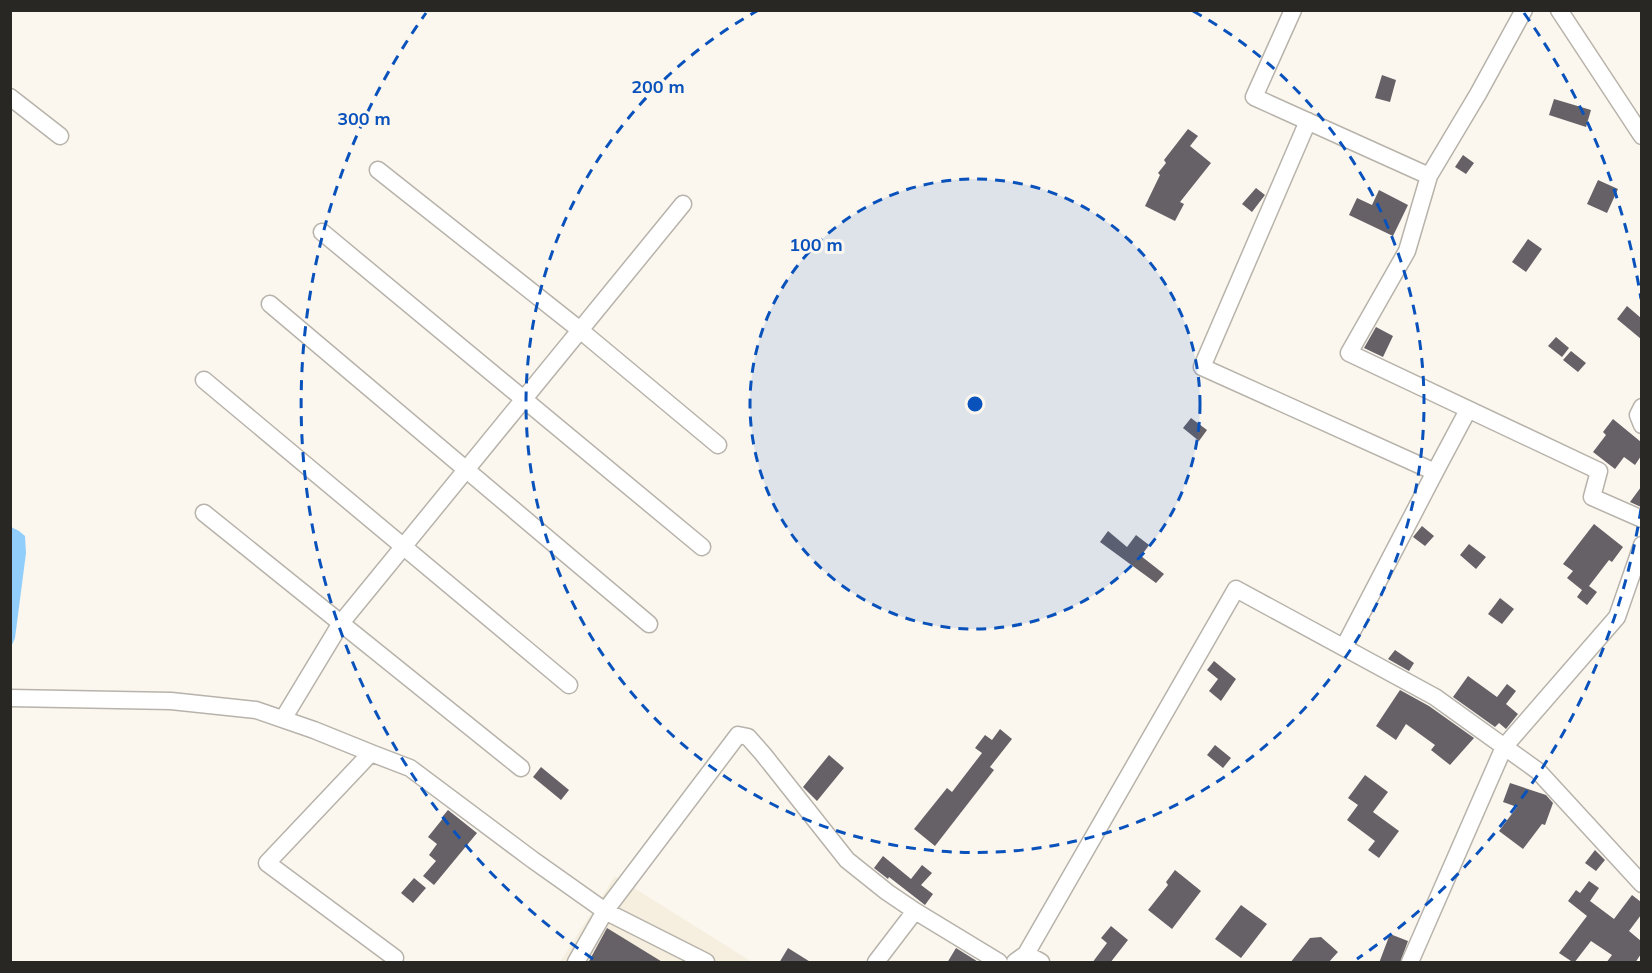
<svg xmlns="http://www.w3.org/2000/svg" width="1652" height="973" viewBox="0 0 1652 973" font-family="Mulish,sans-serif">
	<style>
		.built { fill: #f6efdf }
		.water { fill: #92cefb }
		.building { fill: #666167 }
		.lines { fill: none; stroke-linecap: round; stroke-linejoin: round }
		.street-casing { stroke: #b7b3ab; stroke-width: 19 }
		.street { stroke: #fff; stroke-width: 16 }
		.ring { fill: none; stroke: #0952bc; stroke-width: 3; stroke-dasharray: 10 8 }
		.centre { fill: #0952bc; stroke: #fbf7ef; stroke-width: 3 }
		.ring-label { font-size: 18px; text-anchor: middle; font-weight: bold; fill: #0952bc; stroke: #fbf7ef; stroke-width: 6; stroke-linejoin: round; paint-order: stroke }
	</style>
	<rect width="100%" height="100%" fill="#fbf7ef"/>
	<path class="built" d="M615 876 752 962H560Z"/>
	<path class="water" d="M11 527 19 531 25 536 26 553 15 638 11 647Z"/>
	<path class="building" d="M1382 75 1396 80 1390 102 1375 98Z
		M1554 99 1591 110 1586 127 1549 115Z
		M1188 129 1198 136 1190 146 1211 163 1180 202 1184 204 1175 221 1145 206 1160 175 1158 173 1166 163 1164 160Z
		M1463 155 1474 163 1466 174 1455 167Z
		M1598 180 1618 189 1607 213 1587 204Z
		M1256 188 1265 195 1252 212 1242 204Z
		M1379 190 1408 205 1393 236 1349 215 1357 198 1372 205Z
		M1528 239 1542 249 1526 272 1512 262Z
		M1627 306 1641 318V339L1617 319Z
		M1376 327 1393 336 1383 357 1364 348Z
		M1556 337 1569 348 1562 357 1548 346Z
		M1571 351 1586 363 1578 372 1563 360Z
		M1191 418 1207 430 1199 441 1183 428Z
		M1613 419 1641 442V456L1635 465 1624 457 1615 469 1593 452 1606 435 1603 432Z
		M1641 487V507L1630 502Z
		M1594 524 1623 547 1612 562 1609 560 1589 586 1597 592 1587 605 1577 597 1582 590 1567 578 1573 571 1563 564Z
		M1422 526 1434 536 1425 546 1413 537Z
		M1108 531 1127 547 1136 535 1149 545 1141 556 1164 574 1156 583 1100 542Z
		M1469 544 1486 557 1476 569 1460 555Z
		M1500 598 1514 609 1502 624 1488 614Z
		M1395 650 1414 663 1409 671 1388 659Z
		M1214 661 1236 679 1221 701 1209 691 1218 679 1207 670Z
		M1468 676 1497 697 1507 684 1516 691 1506 704 1518 714 1506 729 1499 723 1495 727 1453 697Z
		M1400 690 1429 706 1474 738 1450 765 1431 750 1435 745 1406 724 1396 740 1376 726Z
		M1000 729 1012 739 990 767 994 770 935 846 914 829 947 788 952 792 982 753 975 748 985 735 992 740Z
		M1215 745 1231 758 1223 768 1207 755Z
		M829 755 844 768 817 801 803 787Z
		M541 767 569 790 561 800 533 777Z
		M1365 775 1388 792 1373 812 1399 831 1379 858 1368 850 1375 841 1347 820 1358 805 1348 798Z
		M1510 783 1546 795 1553 803 1545 825 1542 824 1523 849 1499 831 1517 807 1503 802Z
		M448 810 477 833 434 885 423 876 436 861 429 855 437 844 428 837 444 817 443 816Z
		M1595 850 1605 860 1596 871 1585 863Z
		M883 856 911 879 922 865 932 873 921 885 933 894 925 905 889 877 888 879 874 868Z
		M1175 870 1201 891 1172 929 1148 910 1168 885 1166 882Z
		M414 878 426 888 413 903 401 893Z
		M1589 881 1599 888 1590 901 1614 919 1632 895 1641 902V915L1629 931 1641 941V954L1635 963H1606L1612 955 1591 941 1574 963 1559 953 1587 916 1568 901 1576 890 1580 893Z
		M1241 905 1267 924 1241 958 1215 939Z
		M1111 926 1128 940 1110 963H1092L1107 943 1101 938Z
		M607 928 664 963H588Z
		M1390 934 1408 941 1400 963H1379Z
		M1321 937 1338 952 1328 963H1290L1310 938Z
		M788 948 812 963H779Z
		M956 948 980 963H947Z"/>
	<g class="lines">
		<defs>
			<path id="street" d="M1293 10 1254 97 1429 176
				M1524 10 1478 94 1429 176 1407 251 1349 353 1599 471 1592 497 1642 519
				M1559 10 1642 136
				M10 97 60 136
				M1308 121 1202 367 1435 472 1468 410
				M378 170 580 330 718 445
				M322 232 702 547
				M270 304 649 624
				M204 380 569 685
				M1642 407 1638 415 1642 425
				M204 513 521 768
				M1344 647 1435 472
				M10 698 171 701 256 710 314 730 371 753 267 863 395 958 392 962
				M283 719 341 623 683 204
				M371 753 410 768 533 860 605 911 576 962
				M1026 954 1236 589 1435 697 1538 771 1642 884
				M706 962 605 911 738 735 748 737 763 754 847 860 887 892 915 911 999 962
				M876 962 915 911
				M1015 962 1026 954 1041 962
				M1410 962 1504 747 1617 617 1642 545"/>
		</defs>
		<use href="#street" class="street-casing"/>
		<use href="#street" class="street"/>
	</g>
	<circle cx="975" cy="404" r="225" fill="#0952bc" fill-opacity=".12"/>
	<g class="ring">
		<circle cx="975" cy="404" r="225"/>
		<path d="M1193 11A449 449 0 1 1 757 11"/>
		<path d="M1641 509A674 674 0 0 1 1357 959M593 959A674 674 0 0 1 426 13M1524 13A674 674 0 0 1 1641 299"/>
	</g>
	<circle cx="975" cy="404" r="9" class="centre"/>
	<g class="ring-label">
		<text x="658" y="93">200 m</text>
		<text x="364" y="125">300 m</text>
		<text x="816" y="251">100 m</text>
	</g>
	<rect width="1652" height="973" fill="none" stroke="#282724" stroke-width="24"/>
</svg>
